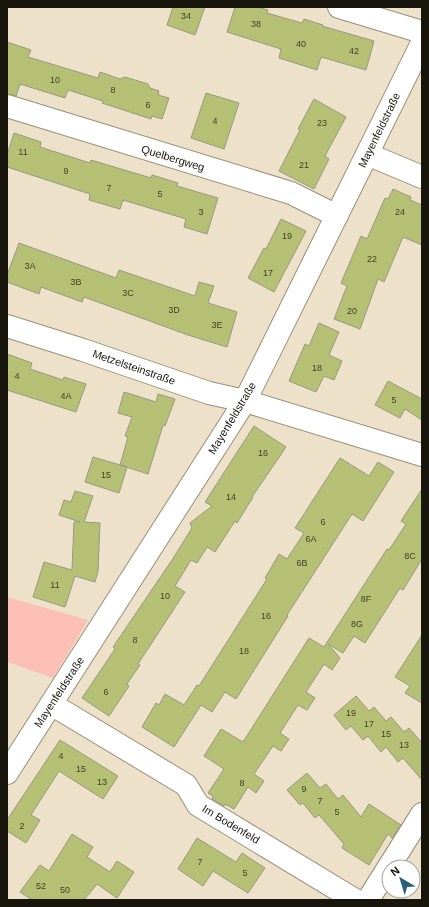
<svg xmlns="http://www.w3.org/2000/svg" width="429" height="907" viewBox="0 0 429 907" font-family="Helvetica,sans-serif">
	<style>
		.green { fill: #fcbfb6 }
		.building { fill: #b6c075; stroke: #959982 }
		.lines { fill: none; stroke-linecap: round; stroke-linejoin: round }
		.minor-casing { stroke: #998f79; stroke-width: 24 }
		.minor { stroke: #fff; stroke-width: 22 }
		.labels { text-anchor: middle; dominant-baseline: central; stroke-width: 3; stroke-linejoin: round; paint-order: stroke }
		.number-label { font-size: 9px; fill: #404026 }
		.street-label { font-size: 11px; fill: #18150c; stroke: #fff }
	</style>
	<rect width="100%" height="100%" fill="#ede1c9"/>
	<path class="green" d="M7 597 88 620 53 678 7 662Z"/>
	<path class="building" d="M173 7H205L195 35 167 25Z
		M235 7H258L268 10 267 13 302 23 304 19 323 25 322 26 374 41 366 70 321 57 317 70 279 58 281 49 227 32Z
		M7 42 31 50 28 57 98 78 100 72 120 79 125 77 148 84 150 88 159 91 158 95 169 98 162 119 152 116 151 119 102 103 103 101 68 90 65 98 20 84 16 96 7 94Z
		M206 93 239 103 224 149 191 138Z
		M314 99 346 117 325 156 329 159 314 189 279 171 300 130 298 129Z
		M14 133 41 142 40 147 90 163 91 160 151 178 152 175 178 183 177 186 218 198 207 234 184 227 186 219 123 200 120 209 89 200 90 194 7 167V155Z
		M393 189 411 197 410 200 422 205V245L403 237 384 282 378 279 360 329 334 319 347 286 341 283 361 236 367 239 385 198 388 199Z
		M281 219 306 231 274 292 248 278 264 248 266 249Z
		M19 243 116 278 119 270 195 296 199 282 214 286 208 303 237 312 227 347 188 335 84 297 82 302 41 287 39 294 7 282V275Z
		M319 323 339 332 329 355 342 361 334 380 324 376 316 392 289 381 305 344 309 346Z
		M7 354 32 363 30 369 63 380 64 377 86 384 76 412 7 390Z
		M388 381 422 399V420L405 409 400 418 375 405Z
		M124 392 156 402 158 394 175 399 165 426 163 425 148 474 120 465 128 437 125 436 132 417 118 413Z
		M254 426 286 447 252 497H253L237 523 235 521 215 552 207 547 197 563 191 560 175 586 185 592 138 664 140 665 127 684 129 686 109 716 82 698 115 649 113 647 172 560 192 528 190 523 212 506 205 502Z
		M93 457 127 467 119 493 85 482Z
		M340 458 369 476 378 462 394 472 363 521 352 514 287 615 288 616 236 699 225 692 212 712 201 705 174 747 142 727 156 703 159 705 165 694 184 705 197 685 199 686 267 579 265 578 279 554 287 559 304 533 295 528Z
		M422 489V559L403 590 400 588 365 643 354 636 343 653 328 644 340 658 332 670 324 664 306 692 315 698 307 710 298 705 280 733 289 739 281 751 273 746 254 774 264 781 256 793 248 787 234 809 225 804 224 806 212 799 213 796 208 793 224 769 204 756 221 729 243 742 309 638 324 647 387 549 389 550 406 524 401 521Z
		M75 491 93 496 84 522 100 523 98 571 95 582 75 576 65 607 33 597 44 562 72 570 74 522H80L59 515 64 500 71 502Z
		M422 635V703L405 693 410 686 395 677Z
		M356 696 369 711 374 707 386 721 391 717 404 732 409 728 422 743V780L403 758 398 762 386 747 381 752 368 736 363 740 351 726 346 730 334 715Z
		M60 740 118 776 103 799 59 771 31 815 40 820 26 843 7 831V820Z
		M307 773 320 788 326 784 338 799 343 795 361 817 369 804 401 825 392 838 388 834 369 865 342 848 344 844 319 815 315 818 303 803 300 805 287 790Z
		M72 834 93 847 87 857 110 872 117 861 134 872 117 898 97 884 84 900H32L20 892 40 865 49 871Z
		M197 838 236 862 242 853 265 868 248 893 213 871 203 886 178 869Z"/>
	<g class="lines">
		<defs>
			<path id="minor" d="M339 7 422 32
				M7 106 291 193 337 216
				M367 154 422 177
				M7 326 83 350 209 393 245 401 422 455
				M51 704 186 785 198 805 355 900
				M7 773 245 401 422 43
				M368 900 422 814"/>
		</defs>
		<use href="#minor" class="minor-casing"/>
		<use href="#minor" class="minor"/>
	</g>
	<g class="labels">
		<g class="number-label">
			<text x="186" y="16">34</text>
			<text x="256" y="24">38</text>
			<text x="301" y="44">40</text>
			<text x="354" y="51">42</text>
			<text x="55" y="80">10</text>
			<text x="113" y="90">8</text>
			<text x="148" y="105">6</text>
			<text x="215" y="121">4</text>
			<text x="322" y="123">23</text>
			<text x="23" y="152">11</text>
			<text x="304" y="165">21</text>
			<text x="66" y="171">9</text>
			<text x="109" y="188">7</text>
			<text x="160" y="194">5</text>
			<text x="201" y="212">3</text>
			<text x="400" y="212">24</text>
			<text x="287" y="236">19</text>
			<text x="372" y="259">22</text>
			<text x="30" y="266">3A</text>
			<text x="268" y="273">17</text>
			<text x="76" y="282">3B</text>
			<text x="128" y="293">3C</text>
			<text x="174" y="310">3D</text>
			<text x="352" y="311">20</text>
			<text x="217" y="325">3E</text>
			<text x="317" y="368">18</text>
			<text x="17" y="376">4</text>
			<text x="66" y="396">4A</text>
			<text x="394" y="400">5</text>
			<text x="263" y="453">16</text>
			<text x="106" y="475">15</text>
			<text x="231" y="497">14</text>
			<text x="323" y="522">6</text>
			<text x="311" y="539">6A</text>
			<text x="410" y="556">8C</text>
			<text x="302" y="563">6B</text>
			<text x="55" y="585">11</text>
			<text x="165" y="596">10</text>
			<text x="366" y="599">8F</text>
			<text x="266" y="616">16</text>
			<text x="357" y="624">8G</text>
			<text x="135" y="640">8</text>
			<text x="244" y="651">18</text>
			<text x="106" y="692">6</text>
			<text x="351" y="713">19</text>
			<text x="369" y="724">17</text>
			<text x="386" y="734">15</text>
			<text x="404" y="745">13</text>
			<text x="61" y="756">4</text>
			<text x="81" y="769">15</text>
			<text x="102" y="782">13</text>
			<text x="242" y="783">8</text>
			<text x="304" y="789">9</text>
			<text x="320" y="801">7</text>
			<text x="337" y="812">5</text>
			<text x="22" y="826">2</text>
			<text x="200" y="862">7</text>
			<text x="245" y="873">5</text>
			<text x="41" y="886">52</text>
			<text x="65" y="890">50</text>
		</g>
		<g class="street-label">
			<text transform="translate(379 130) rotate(-64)">Mayenfeldstraße</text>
			<text transform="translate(173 158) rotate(17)">Quelbergweg</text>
			<text transform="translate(134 367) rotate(19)">Metzelsteinstraße</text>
			<text transform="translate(232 418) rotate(-59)">Mayenfeldstraße</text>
			<text transform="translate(59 692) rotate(-57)">Mayenfeldstraße</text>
			<text transform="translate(231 824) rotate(31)">Im Bodenfeld</text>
		</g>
	</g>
	<rect width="429" height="907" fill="none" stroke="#18150c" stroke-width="16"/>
	<g transform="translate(401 879) rotate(322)"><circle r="19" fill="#ffffff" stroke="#a3a19e"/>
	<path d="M0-3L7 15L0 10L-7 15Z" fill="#275f79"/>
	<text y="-6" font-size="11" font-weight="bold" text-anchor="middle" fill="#18150c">N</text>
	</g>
</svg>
